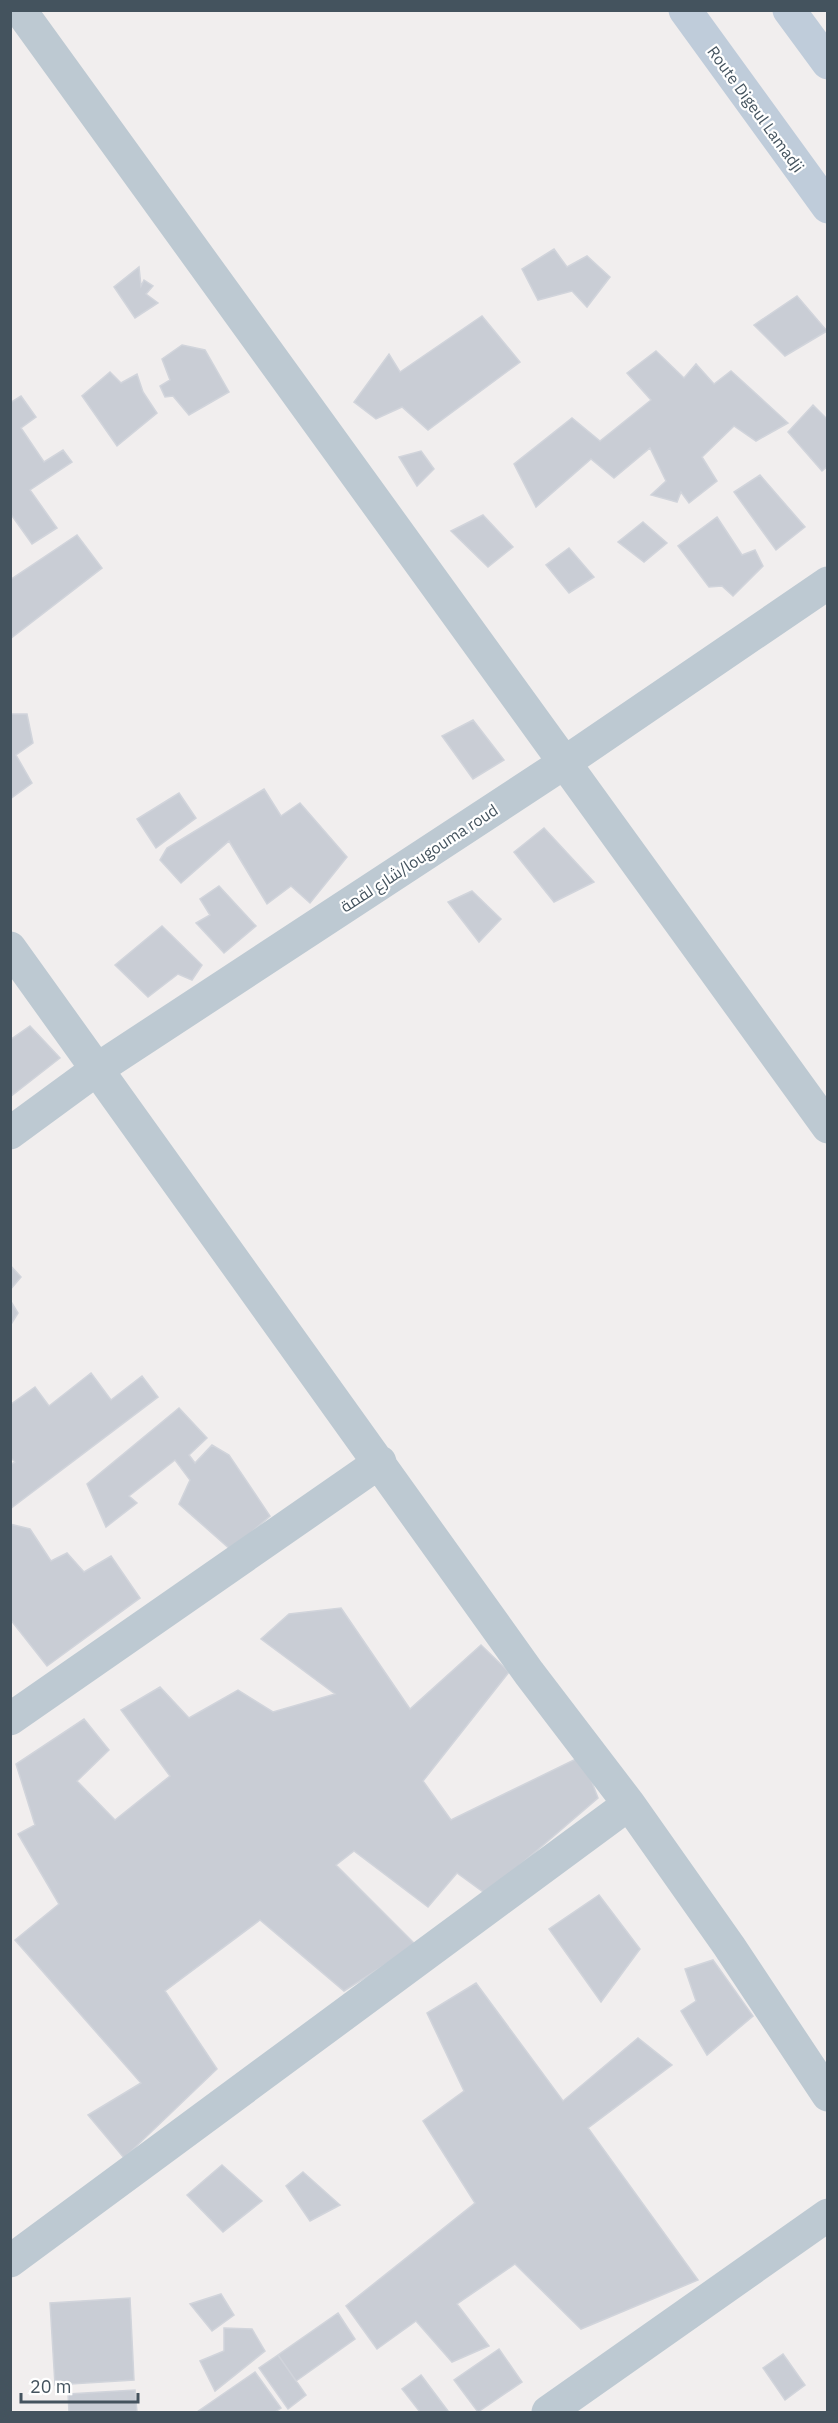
<svg xmlns="http://www.w3.org/2000/svg" width="838" height="2423" viewBox="0 0 838 2423" font-family="'IBM Plex Sans',Cairo,sans-serif">
	<style>
		.building { fill: #c9cdd5; stroke: #d1d4db; stroke-width: 1.5 }
		.lines { fill: none; stroke-linecap: round; stroke-linejoin: round }
		.street { stroke: #bdc9d2; stroke-width: 33 }
		.secondary { stroke: #bfccda; stroke-width: 33 }
		.labels { text-anchor: middle; dominant-baseline: central; stroke-width: 4.5; stroke-linejoin: round; paint-order: stroke }
		.street-label { font-size: 16px; fill: #44535e; stroke: #fff }
	</style>
	<rect width="100%" height="100%" fill="#f1eeee"/>
	<path class="building" d="M554 249 567 267 587 256 610 277 587 307 572 291 538 300 522 269Z
		M139 267 141 286 144 280 153 286 146 294 158 303 135 318 114 287Z
		M797 296 827 331 785 356 754 325Z
		M482 316 520 362 428 430 402 407 376 419 354 402 389 354 400 372Z
		M182 345 205 350 229 392 189 415 173 396 165 397 160 386 170 380 162 359Z
		M656 351 684 378 696 364 714 384 731 371 788 423 756 441 734 426 702 457 717 481 689 503 681 492 677 502 651 495 666 481 650 448 614 478 591 459 536 507 514 464 572 418 600 441 651 400 627 373Z
		M110 372 121 383 137 374 143 392 157 413 117 446 82 396Z
		M21 396 36 417 21 428 44 462 63 450 72 462 30 490 57 528 32 544 10 513V403Z
		M813 405 828 420V466L822 471 788 432Z
		M421 451 434 469 417 486 399 457Z
		M760 475 805 527 776 550 734 492Z
		M483 515 513 547 488 567 451 531Z
		M717 517 742 555 755 550 763 566 733 596 722 586 709 587 678 546Z
		M643 522 667 543 644 562 618 542Z
		M77 535 102 568 10 639V580Z
		M569 548 594 577 569 593 546 565Z
		M10 714H27L33 743 16 755 32 783 10 799Z
		M473 720 504 760 473 779 442 736Z
		M264 789 281 816 300 803 347 857 310 903 291 886 267 904 229 841 181 883 160 860 167 848Z
		M179 793 196 818 156 848 137 819Z
		M544 828 594 882 554 902 514 852Z
		M219 886 256 926 224 953 196 923 210 915 200 899Z
		M472 891 501 919 479 942 448 902Z
		M162 926 202 965 192 980 178 974 148 997 115 965Z
		M30 1026 60 1058 10 1097V1040Z
		M10 1265 21 1277 10 1290Z
		M10 1300 18 1313 10 1326Z
		M91 1373 111 1400 142 1376 158 1397 10 1509V1465L15 1462 10 1457V1405L35 1387 49 1406Z
		M179 1408 207 1438 189 1455 195 1463 212 1445 229 1455 270 1516 231 1550 179 1504 190 1480 175 1460 129 1496 137 1503 106 1527 87 1484Z
		M10 1524 30 1529 51 1561 67 1553 84 1572 111 1556 140 1598 47 1666 10 1619Z
		M341 1608 410 1709 481 1645 509 1672 423 1781 451 1820 582 1756 598 1798 486 1894 457 1873 428 1907 354 1851 336 1865 416 1945 344 1991 260 1920 165 1991 217 2069 124 2158 88 2115 141 2083 15 1940 59 1904 18 1834 35 1825 16 1764 84 1719 109 1750 77 1781 115 1820 170 1776 121 1710 160 1687 189 1718 238 1690 273 1712 335 1694 261 1639 289 1614Z
		M599 1895 640 1949 601 2002 549 1929Z
		M713 1960 753 2016 707 2055 681 2011 696 2001 685 1969Z
		M476 1983 563 2101 638 2038 672 2065 588 2128 698 2280 581 2329 515 2264 457 2304 489 2346 452 2362 416 2321 377 2349 346 2306 475 2203 423 2121 464 2091 427 2013Z
		M222 2165 262 2201 223 2232 187 2195Z
		M303 2172 340 2205 310 2221 286 2186Z
		M221 2294 234 2315 212 2331 190 2304Z
		M130 2298 134 2380 55 2385 50 2303Z
		M338 2313 355 2339 296 2381 278 2355Z
		M224 2328 252 2329 265 2351 215 2391 200 2361 224 2351Z
		M499 2349 522 2382 478 2412 454 2380Z
		M783 2354 805 2385 785 2400 763 2368Z
		M278 2355 306 2395 288 2409 259 2368Z
		M255 2372 281 2408 275 2412H197Z
		M421 2375 448 2411 446 2412H420L402 2389Z
		M135 2390 137 2412H69L68 2394Z"/>
	<g class="lines">
		<path class="street" d="M20 10 828 1127
			M10 948 529 1673 629 1804 729 1946 828 2095
			M10 1133 96 1070 564 763 828 583
			M10 1719 380 1462
			M10 2261 629 1804
			M548 2412 828 2215"/>
		<path class="secondary" d="M685 10 828 207
			M789 10 828 63"/>
	</g>
	<g class="labels">
		<g class="street-label">
			<text transform="translate(756 109) rotate(54)">Route Digeul Lamadji</text>
			<text transform="translate(419 858) rotate(-33)">شارع لقمة/lougouma roud</text>
		</g>
	</g>
	<rect width="838" height="2423" fill="none" stroke="#44535e" stroke-width="24"/>
	<path d="M21 2393v9h117v-9" fill="none" stroke="#44535e" stroke-width="3"/>
	<text x="30" y="2393" font-size="18" fill="#44535e" stroke="#ffffff" stroke-width="4.5" paint-order="stroke">20 m</text>
</svg>
